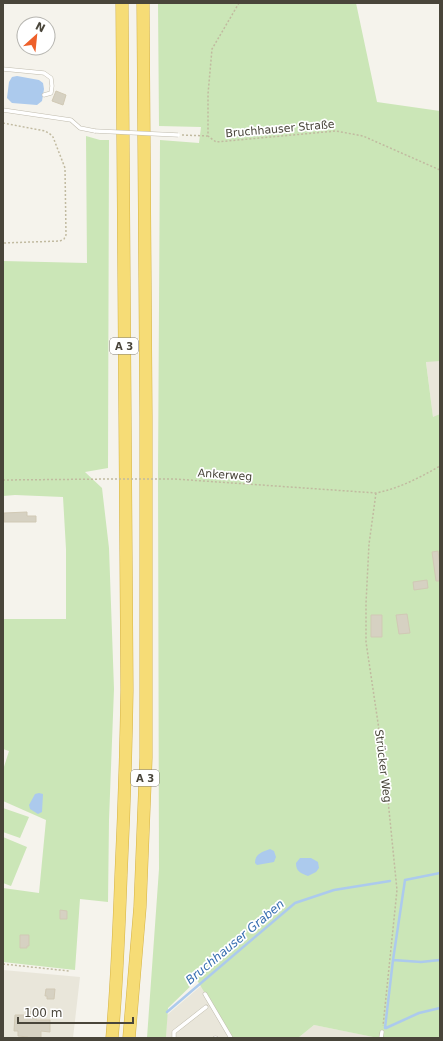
<svg xmlns="http://www.w3.org/2000/svg" width="443" height="1041" viewBox="0 0 443 1041" font-family="'DejaVu Sans',sans-serif">
	<style>
		.residential { fill: #e9e6da }
		.green { fill: #cbe6b7 }
		.water { fill: #accaed }
		.lines { fill: none; stroke-linecap: round; stroke-linejoin: round }
		.stream { stroke: #accaed; stroke-width: 2.5 }
		.building { fill: #d6d1c2; stroke: #d1c9b5 }
		.lane-casing { stroke: #c0bcae; stroke-width: 4.5 }
		.highway-casing { stroke: #d5b345; stroke-width: 13 }
		.path { stroke: #c1baa0; stroke-width: 1.5; stroke-dasharray: 2 2; stroke-linecap: butt }
		.lane { stroke: #fff; stroke-width: 3.5 }
		.highway { stroke: #f6dc76; stroke-width: 12 }
		.lane-bridge-casing { stroke: #c0bcae; stroke-width: 4.5; stroke-linecap: butt }
		.path-bridge { stroke: #c1baa0; stroke-width: 1.5; stroke-dasharray: 2 2; stroke-linecap: butt }
		.lane-bridge { stroke: #fff; stroke-width: 3.5 }
		.labels { text-anchor: middle; dominant-baseline: central; stroke-width: 3.5; stroke-linejoin: round; paint-order: stroke }
		.shield { fill: #fff; stroke: #807d75; stroke-width: 1 }
		.shield-label { font-size: 10px; font-weight: bold; fill: #49453a }
		.street-label { font-size: 11px; fill: #49453a; stroke: #fff }
		.water-label { font-size: 12px; font-style: italic; fill: #376eb0; stroke: #fff }
	</style>
	<rect width="100%" height="100%" fill="#f5f3ec"/>
	<path class="residential" d="M426 361H440V414L433 418Z
		M3 970 80 977 73 1038H3Z
		M202 985 235 1038H166L167 1015Z
		M314 1025 379 1038H298Z"/>
	<path class="green" d="M158 3H356L377 102 440 111V361L426 362 433 417 440 414V1038H378L314 1025 298 1038H232L197 980 168 1008 166 1038H147L159 869 158 473 160 140 199 143 201 127 159 126Z
		M86 136 100 140H109L108 468 85 472 102 488 109 548 114 689 109 820 108 902 80 899 75 970 3 962V888L39 893 46 820 3 801V770L9 751 3 749V619H66V549L63 497 15 495 3 496V261L87 263Z
		M3 808 29 817 20 838 3 832Z
		M3 837 27 847 11 886 3 883Z"/>
	<path class="water" d="M17 76 39 80 43 83 44 89 42 101 37 105 12 103 7 98 9 82 12 77Z
		M39 793 43 794 42 812 38 814 30 809 29 805 35 794Z
		M270 849 274 851 276 857 274 862 257 865 255 863C255 853 263 852 270 849Z
		M300 858H311L318 862 319 868 316 872 308 876C301 873 296 872 296 863Z"/>
	<g class="lines">
		<path class="stream" d="M393 960 421 962 440 960
			M167 1012 295 903 334 890 390 881
			M385 1028 393 960 405 880 440 873
			M386 1028 419 1013 440 1008"/>
	</g>
	<path class="building" d="M56 91 66 95 63 105 52 101Z
		M27 512V516H36V522H4V513Z
		M438 551 440 567V581H436L432 552Z
		M427 580 428 588 414 590 413 582Z
		M407 614 410 633 399 634 396 615Z
		M371 615H382V637H371Z
		M60 910 67 911V919H60Z
		M20 935H29V946H27V948H20Z
		M46 989H55L54 999H47V996H45Z
		M27 1011 37 1012 36 1020H50V1032L41 1031V1038H28V1037L18 1036V1031H14L15 1015H27Z"/>
	<g class="lines">
		<defs>
			<path id="lane" d="M3 69 44 73 51 78 52 86 51 93 44 95
				M3 110 71 120 80 128 95 131
				M205 994 231 1038
				M174 1038V1032L206 1007
				M215 1038H216
				M381 1038 382 1032"/>
			<path id="highway" d="M112 1038C117 984 119 929 121 875 124 813 126 751 127 690L122 3
				M129 1038 140 907 146 758V416L143 3"/>
		</defs>
		<use href="#lane" class="lane-casing"/>
		<use href="#highway" class="highway-casing"/>
		<path class="path" d="M239 3 212 49 208 94V136L216 142 336 131 363 136 440 170
			M3 123 45 131 50 134 53 137 65 168 66 235 64 239 60 241 3 243
			M182 135 208 136
			M175 479 376 493C400 488 419 478 440 466
			M3 480 111 479
			M376 493 369 544 366 603V642L385 770 397 890 383 1026
			M3 964 69 971"/>
		<use href="#lane" class="lane"/>
		<use href="#highway" class="highway"/>
		<defs>
			<path id="lane-bridge" d="M95 131 178 135"/>
		</defs>
		<use href="#lane-bridge" class="lane-bridge-casing"/>
		<path class="path-bridge" d="M111 479H175"/>
		<use href="#lane-bridge" class="lane-bridge"/>
	</g>
	<g class="labels">
		<g class="shield">
			<rect x="110" y="338" width="28" height="16" rx="3"/>
			<rect x="131" y="770" width="28" height="16" rx="3"/>
		</g>
		<g class="shield-label">
			<text x="124" y="346">A 3</text>
			<text x="145" y="778">A 3</text>
		</g>
		<g class="street-label">
			<text transform="translate(280 129) rotate(-5)">Bruchhauser Straße</text>
			<text transform="translate(225 475) rotate(4)">Ankerweg</text>
			<text transform="translate(383 766) rotate(83)">Strücker Weg</text>
		</g>
		<g class="water-label">
			<text transform="translate(235 942) rotate(-40)">Bruchhauser Graben</text>
		</g>
	</g>
	<rect width="443" height="1041" fill="none" stroke="#49453a" stroke-width="8"/>
	<g transform="translate(36 36) rotate(27)"><circle r="19" fill="#ffffff" stroke="#b6b5b0"/>
	<path d="M0-3L7 15L0 10L-7 15Z" fill="#ee602a"/>
	<text y="-6" font-size="11" font-weight="bold" text-anchor="middle" fill="#49453a">N</text>
	</g>
	<path d="M18 1017v6h115v-6" fill="none" stroke="#49453a" stroke-width="2"/>
	<text x="24" y="1017" font-size="12" fill="#49453a" stroke="#ffffff" stroke-width="3" paint-order="stroke">100 m</text>
</svg>
